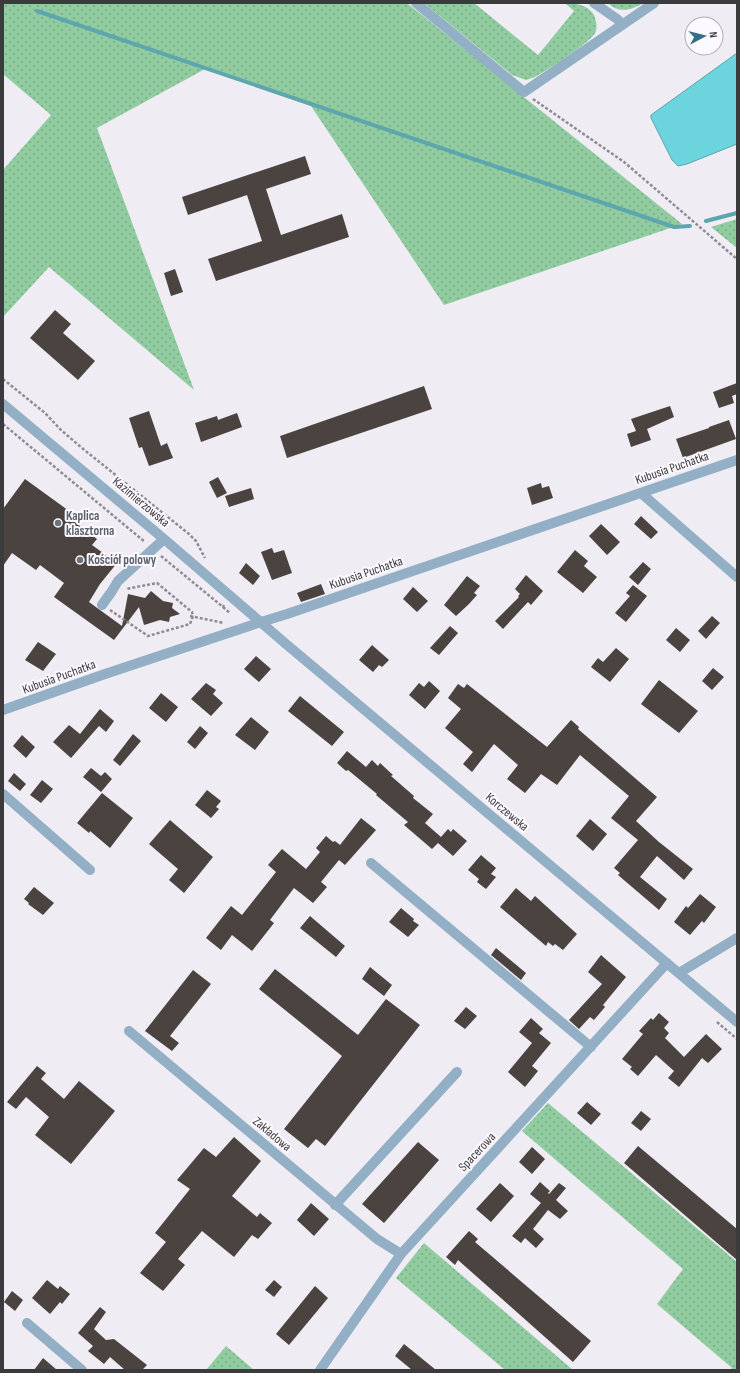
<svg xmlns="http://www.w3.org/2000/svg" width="740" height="1373" viewBox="0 0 740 1373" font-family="'Sofia Sans Condensed',sans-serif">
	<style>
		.grass { fill: url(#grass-dots) }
		.water { fill: #6cd4dd; stroke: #5da6ad }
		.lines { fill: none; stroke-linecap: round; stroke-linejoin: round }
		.stream { stroke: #5da6ad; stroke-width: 4 }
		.building { fill: #4b4340 }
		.path { stroke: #8e8c92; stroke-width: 2.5; stroke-dasharray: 3 2; stroke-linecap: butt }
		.minor { stroke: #93afc5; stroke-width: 10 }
		.worship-dot { fill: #6b7280; stroke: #fcfaff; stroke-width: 1.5 }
		.labels { text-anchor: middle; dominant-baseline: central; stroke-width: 4; stroke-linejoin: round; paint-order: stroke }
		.street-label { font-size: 13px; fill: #3b3a3d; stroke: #fcfaff }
		.worship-label { font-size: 13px; font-weight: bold; fill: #5b616d; stroke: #fcfaff; text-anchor: start }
	</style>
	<defs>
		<pattern id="grass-dots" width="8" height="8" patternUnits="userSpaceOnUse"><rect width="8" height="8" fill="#91cca1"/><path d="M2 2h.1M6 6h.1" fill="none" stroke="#78a784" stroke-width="1.8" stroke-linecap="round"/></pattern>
	</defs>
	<rect width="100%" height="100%" fill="#efecf4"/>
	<path class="grass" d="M3 3H407L682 224 444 305 311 106 205 69 97 128 194 390 49 267 3 317V170L51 115 3 74Z
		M424 3H474L538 55 574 11 566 4 568 3C577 3 589 6 594 15 596 21 598 27 595 33 590 43 547 70 535 77L526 80 512 75Z
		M608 3H643C632 10 619 14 608 3Z
		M737 219V248L711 227Z
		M548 1103 737 1262V1370H730L732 1368 657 1304 683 1269 522 1131Z
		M424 1243 573 1370H505L396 1278Z
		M226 1346 254 1370H206Z"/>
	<path class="water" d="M737 53V144L687 164 678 166 672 160 651 118V115Z"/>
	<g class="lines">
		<path class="stream" d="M37 11 674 227 690 226
			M706 221 737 213"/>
	</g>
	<path class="building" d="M305 156 311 174 266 189 281 235 342 214 349 237 216 281 208 259 262 241 247 195 188 215 182 197Z
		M175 269 183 292 171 296 164 273Z
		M55 310 71 324 63 333 95 361 78 380 30 338Z
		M737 383V394L732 396 734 403 719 408 713 392Z
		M424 386 432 409 287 458 280 436Z
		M670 406 674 417 647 429 651 440 631 447 627 434 636 431 631 419Z
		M149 411 161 446 167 443 173 458 149 466 142 447 139 448 129 418Z
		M237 413 242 427 201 442 195 423 217 416 218 420Z
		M729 420 736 439 683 458 676 439 709 428V427Z
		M218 477 227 493 217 498 209 482Z
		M25 479 76 516 72 520 97 539 92 545 117 563 100 584 89 602 122 626 128 594 145 598 151 591 163 601 173 603 172 608 180 614 170 617 169 622 160 620 144 625 139 607 114 640 54 597 64 583 40 565 36 570 12 553 3 566V509Z
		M541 483 542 488 549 486 553 498 532 505 527 488Z
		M251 488 254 499 229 507 225 496Z
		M641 516 658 532 651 539 634 524Z
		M601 524 620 542 607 555 589 536Z
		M272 548 274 553 284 550 292 573 272 580 261 552Z
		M575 550 588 561 584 566 597 577 583 593 557 572Z
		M643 562 651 569 638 585 629 577Z
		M246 563 260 576 253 585 239 573Z
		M526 575 543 591 531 605 528 602 503 629 495 621 519 597 518 596 520 594 515 589Z
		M467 576 480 586 474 593 477 595 469 604 456 616 444 605Z
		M321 584 325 594 301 602 297 593Z
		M633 585 647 596 626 622 615 613 630 596 626 593Z
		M413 587 428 601 417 612 403 599Z
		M712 616 720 623 706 639 698 631Z
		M450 626 458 633 439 655 430 648Z
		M676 628 690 640 680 652 666 640Z
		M38 642 56 654 43 671 25 660Z
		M372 645 389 660 382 667 379 665 373 672 359 660Z
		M616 648 629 659 610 682 591 667 598 658 603 662Z
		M256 656 271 669 259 682 244 669Z
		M713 668 724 677 712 690 702 681Z
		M659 680 698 711 679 733 641 704Z
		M429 681 440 691 425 709 409 695 419 683 424 687Z
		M206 683 216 690 213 694 223 703 211 716 191 699Z
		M458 684 464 688 467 684 547 747 571 720 579 727 578 729 657 797 636 821 659 842 693 869 684 880 657 856 640 877 667 899 659 910 618 875 620 873 614 868 638 840 611 818 629 796 580 755 557 785 541 774 525 793 507 779 518 765 494 744 472 772 463 764 473 752 445 728 461 709 448 698Z
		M161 693 178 707 166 722 149 708Z
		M300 696 344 732 332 746 288 711Z
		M100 709 114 721 106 732 99 726 71 758 53 742 69 725 80 734Z
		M251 717 269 732 255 750 235 735Z
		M200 726 208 733 195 749 187 742Z
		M133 734 141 741 120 766 113 760Z
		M22 735 35 747 26 758 13 746Z
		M347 751 366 767 372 760 378 766 380 763 393 775 391 776 414 796 413 798 433 814 425 823 441 837 448 829 451 832 453 829 467 841 453 856 438 843 432 849 404 825 408 822 376 795 377 794 348 770 346 771 337 763Z
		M91 768 101 776 105 772 112 779 101 792 83 777Z
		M14 773 26 784 20 791 8 781Z
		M42 780 53 789 41 803 30 795Z
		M207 790 221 801 216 807 219 809 211 818 195 805Z
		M102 793 133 818 110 848 90 831 89 833 77 823Z
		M361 818 376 830 345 865 339 860 321 882 327 887 313 903 294 888 270 920 274 923 252 951 232 935 221 950 206 938 231 906 242 915 276 872 268 865 282 849 306 869 320 852 316 848 326 836 333 842 335 841 340 845Z
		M590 819 607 834 593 851 576 836Z
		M170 820 213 857 184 893 169 880 178 869 149 844Z
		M481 855 496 868 491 874 496 877 486 889 477 882 479 879 468 870Z
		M34 887 54 903 43 915 28 904 29 903 24 899Z
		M516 888 531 901 535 896 577 934 563 950 555 944 553 946 548 942 546 946 500 907Z
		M700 894 716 907 704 923 702 921 690 935 674 922 686 906 688 908Z
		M401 908 414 919 413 921 419 925 408 937 389 922Z
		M310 916 345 946 336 957 300 928Z
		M496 948 526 973 521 980 491 955Z
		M601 955 626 977 603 1005 605 1007 594 1020 590 1017 579 1029 569 1020 602 984 588 972Z
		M370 967 392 985 384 996 362 979Z
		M275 969 358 1035 386 999 420 1025 325 1146 316 1139 308 1148 284 1129 342 1056 259 989Z
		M193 970 211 984 170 1036 179 1043 172 1051 145 1031Z
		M466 1007 477 1016 465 1029 454 1021Z
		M659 1013 669 1022 664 1028 669 1033 665 1038 684 1057 706 1034 722 1049 708 1063 702 1058 679 1087 668 1078 674 1071 656 1055 638 1076 630 1069 632 1067 622 1059 643 1034 639 1031 651 1018 653 1020Z
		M531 1018 543 1029 539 1033 551 1043 532 1066 538 1071 525 1087 508 1072 532 1043 519 1032Z
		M37 1066 46 1073 41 1079 64 1099 79 1081 115 1111 71 1164 35 1135 49 1117 26 1097 16 1109 7 1102Z
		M587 1102 601 1114 591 1125 577 1113Z
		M641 1111 651 1119 641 1131 631 1123Z
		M234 1137 261 1161 232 1196 257 1217 260 1213 272 1223 258 1239 252 1235 234 1257 202 1231 178 1259 185 1265 163 1291 140 1273 166 1242 155 1233 190 1189 177 1180 204 1148 216 1157Z
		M418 1142 439 1160 384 1223 362 1204Z
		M638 1146 737 1229V1260L624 1163Z
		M532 1147 545 1159 532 1174 519 1162Z
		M540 1182 550 1191 548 1193 549 1194 559 1183 566 1188 556 1200 568 1211 560 1219 548 1210 533 1229 544 1239 536 1248 525 1238 521 1243 512 1236 541 1203 530 1194Z
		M500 1183 514 1196 491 1222 476 1209Z
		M311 1203 329 1219 314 1236 297 1220Z
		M469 1231 478 1239 475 1242 591 1341 573 1362 458 1260 455 1265 446 1257Z
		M47 1280 58 1289 60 1286 70 1294 62 1304 60 1302 50 1314 32 1298Z
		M274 1280 282 1287 274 1297 265 1290Z
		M315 1286 328 1298 289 1345 276 1334Z
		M12 1291 23 1300 15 1311 4 1302Z
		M100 1307 106 1312 94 1329 106 1340 114 1339 147 1365 142 1370H125L110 1357 104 1364 88 1351 93 1346 78 1333Z
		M404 1344 436 1370H412L395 1356Z
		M43 1358 57 1370H34Z"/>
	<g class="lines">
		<path class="path" d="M533 99 624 162 737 259
			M3 379 45 413 61 430 82 448 189 534 196 541 205 558
			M3 424 145 542
			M161 556 223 607 224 605
			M223 607 230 613
			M110 610 148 636 190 624 193 616 192 612 157 583 126 589
			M190 616 224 623
			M717 1022 737 1039"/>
		<path class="minor" d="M416 3 524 92 654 3
			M594 3 617 19 622 24
			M3 404 164 539 286 644 737 1022
			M641 493 737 577
			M102 605 112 591 118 581 164 539
			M3 710 105 674 261 622 287 614 737 460
			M3 794 90 870
			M371 863 591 1047
			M679 973 737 938
			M129 1031 377 1239 401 1254
			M335 1205 457 1072
			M27 1323 82 1370
			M320 1370 401 1254 667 963"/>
	</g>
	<g class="worship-dot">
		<circle cx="58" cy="523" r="4"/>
		<circle cx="80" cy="560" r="4"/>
	</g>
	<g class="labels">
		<g class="street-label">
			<text transform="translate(672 468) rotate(-19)">Kubusia Puchatka</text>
			<text transform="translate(141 502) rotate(40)">Kazimierzowska</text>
			<text transform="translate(366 573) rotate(-19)">Kubusia Puchatka</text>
			<text transform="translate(59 677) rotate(-20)">Kubusia Puchatka</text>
			<text transform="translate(507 812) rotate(40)">Korczewska</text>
			<text transform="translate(272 1134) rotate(40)">Zakładowa</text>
			<text transform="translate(477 1152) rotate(-47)">Spacerowa</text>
		</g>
		<g class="worship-label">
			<text x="66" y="516">Kaplica<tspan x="66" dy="15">klasztorna</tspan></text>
			<text x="88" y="560">Kościół polowy</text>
		</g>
	</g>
	<rect width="740" height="1373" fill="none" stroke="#3b3a3d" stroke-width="8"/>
	<g transform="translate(704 36) rotate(83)"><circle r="19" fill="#fcfaff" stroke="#afadb1"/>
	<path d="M0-3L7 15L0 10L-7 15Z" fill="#336f87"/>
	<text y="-6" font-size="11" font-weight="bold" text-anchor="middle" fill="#3b3a3d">N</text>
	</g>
</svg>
